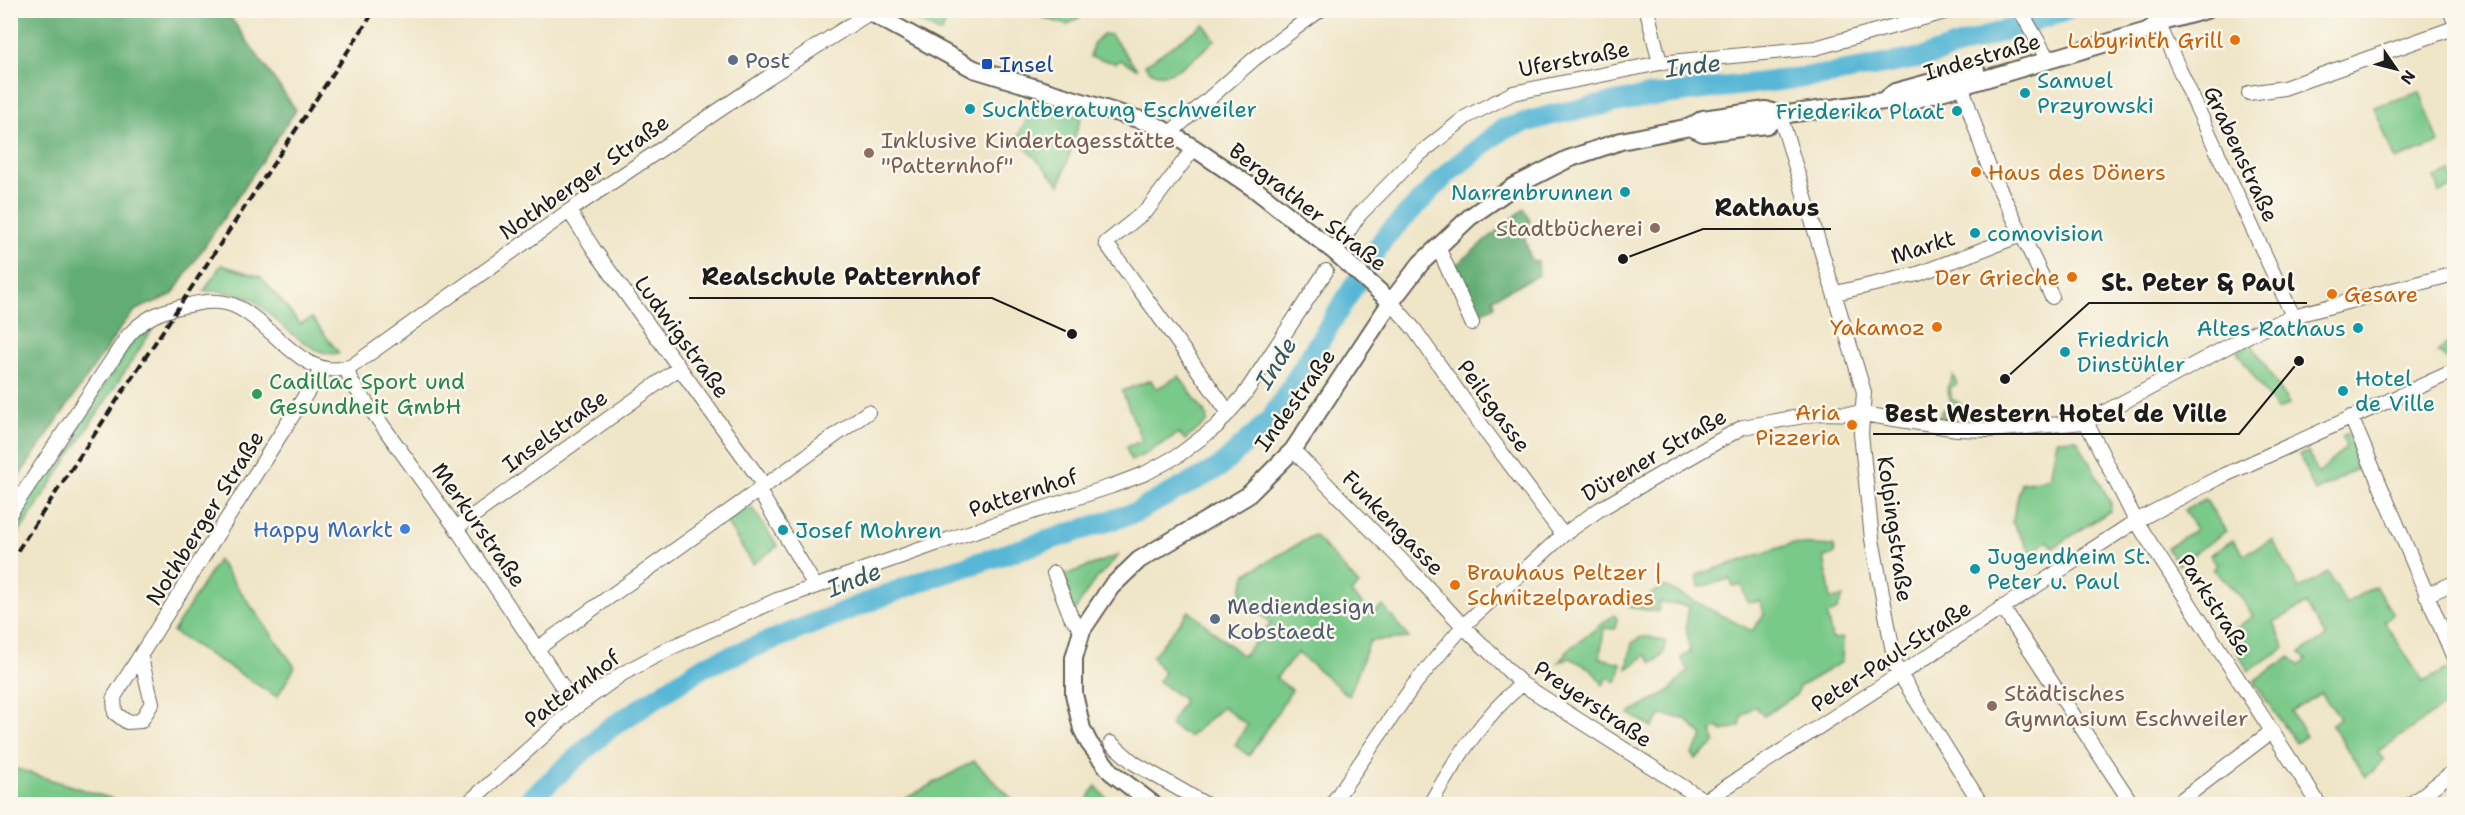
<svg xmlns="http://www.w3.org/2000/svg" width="2465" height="815" viewBox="0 0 2465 815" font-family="'Shantell Sans',sans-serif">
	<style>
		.green { fill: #79c989; stroke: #4a7252; stroke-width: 1.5 }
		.forest { fill: #62ad75; stroke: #3f6448; stroke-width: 1.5 }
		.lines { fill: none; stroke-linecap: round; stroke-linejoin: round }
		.river { stroke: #58b7d6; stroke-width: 21 }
		.minor-casing { stroke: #666258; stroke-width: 16 }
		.major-casing { stroke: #666258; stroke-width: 20 }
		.minor { stroke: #fff; stroke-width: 14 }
		.major { stroke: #fff; stroke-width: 16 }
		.rail { stroke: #1c1c1c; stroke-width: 4; stroke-dasharray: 9 4.5; stroke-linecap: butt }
		.food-dot { fill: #e8710a; stroke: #fbf7ec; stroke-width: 2 }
		.service-dot { fill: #5c6f8a; stroke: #fbf7ec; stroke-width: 2 }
		.transit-dot { fill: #1a4fb4; stroke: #fbf7ec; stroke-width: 2 }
		.culture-dot { fill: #0f9aa8; stroke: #fbf7ec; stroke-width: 2 }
		.education-dot { fill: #8d6e63; stroke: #fbf7ec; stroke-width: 2 }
		.leisure-dot { fill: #2e9e5b; stroke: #fbf7ec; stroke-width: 2 }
		.shop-dot { fill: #3f7fe0; stroke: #fbf7ec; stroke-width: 2 }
		.labels { text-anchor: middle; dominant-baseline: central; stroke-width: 5; stroke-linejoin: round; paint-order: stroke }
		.food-label { font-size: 22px; fill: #c56008; stroke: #fbf7ec; text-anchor: end }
		.street-label { font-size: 22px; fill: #1c1c1c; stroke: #fbf7ec }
		.service-label { font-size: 22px; fill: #4e5e75; stroke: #fbf7ec; text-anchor: start }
		.transit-label { font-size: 22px; fill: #164399; stroke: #fbf7ec; text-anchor: start }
		.culture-label { font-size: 22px; fill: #0d838f; stroke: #fbf7ec; text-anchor: start }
		.education-label { font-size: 22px; fill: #785e54; stroke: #fbf7ec; text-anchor: start }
		.leisure-label { font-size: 22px; fill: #27864d; stroke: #fbf7ec; text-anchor: start }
		.shop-label { font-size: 22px; fill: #366cbe; stroke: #fbf7ec; text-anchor: end }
		.water-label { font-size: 24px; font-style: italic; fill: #345a66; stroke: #fbf7ec }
		.leader { fill: none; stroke: #1c1c1c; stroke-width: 2 }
		.callout-dot { fill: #1c1c1c; stroke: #fbf7ec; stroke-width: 2 }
		.callout-label { font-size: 24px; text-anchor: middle; font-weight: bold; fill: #1c1c1c; stroke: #fbf7ec; stroke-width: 5; stroke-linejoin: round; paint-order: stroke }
	</style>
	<rect width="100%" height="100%" fill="#fbf7ec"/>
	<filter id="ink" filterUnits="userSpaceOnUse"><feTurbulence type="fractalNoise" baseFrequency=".0167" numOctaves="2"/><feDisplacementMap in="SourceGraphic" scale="12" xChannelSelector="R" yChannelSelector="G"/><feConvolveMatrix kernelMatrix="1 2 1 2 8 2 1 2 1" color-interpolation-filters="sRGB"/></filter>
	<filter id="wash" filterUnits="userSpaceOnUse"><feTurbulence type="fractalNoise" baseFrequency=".008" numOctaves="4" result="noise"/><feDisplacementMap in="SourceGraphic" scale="24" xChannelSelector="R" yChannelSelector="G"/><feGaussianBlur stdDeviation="1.35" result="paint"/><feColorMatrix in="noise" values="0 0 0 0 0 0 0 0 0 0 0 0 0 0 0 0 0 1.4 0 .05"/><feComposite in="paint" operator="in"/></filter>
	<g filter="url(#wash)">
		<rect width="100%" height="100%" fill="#efe5c7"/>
		<path class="green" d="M910 11H952L941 33 915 19Z
			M1023 11H1091L1067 25Z
			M1204 24 1215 40C1199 53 1163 92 1145 65Z
			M1103 34 1111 35 1137 69 1121 60 1116 63 1090 57 1093 44Z
			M2420 92 2439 143 2395 160 2374 107Z
			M1035 104 1081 117 1060 185 1017 138Z
			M2451 172 2454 187 2440 193 2435 178Z
			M221 265 261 277 300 324 312 318 339 353C313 360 274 317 255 301 238 293 223 290 204 291Z
			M154 327 11 545V525L140 330Z
			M2454 337V349L2451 359 2448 360 2442 354 2437 353Z
			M2251 343 2289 404 2277 410 2237 352Z
			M1953 375 1957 384 1950 388 1952 399 1961 404 1969 418 1940 416 1941 412 1951 403 1947 388Z
			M1179 376 1207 416V422L1185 440 1179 433 1147 453 1131 461 1126 447 1142 441 1122 391 1151 380 1156 389Z
			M2348 433 2361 463 2360 467 2315 492 2299 454 2308 452 2318 474 2346 447 2342 436Z
			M2077 439 2111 504 2110 511 2053 548 2048 541 2031 553 2012 522 2021 483 2050 478 2057 440Z
			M2205 499 2226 531 2178 565 2167 548 2196 529 2184 510Z
			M746 508H752L778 546 753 564 726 522Z
			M1314 535 1359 585 1351 593 1372 613 1383 606 1409 638 1370 641 1349 696 1298 653 1276 678 1292 690 1249 756 1235 745 1247 725 1223 707 1189 737 1170 725 1184 700 1158 681 1164 673 1152 657 1189 611 1243 656 1271 623 1240 595 1246 574Z
			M2233 540 2244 554 2273 540 2299 589 2328 572 2346 603 2375 586 2393 614 2384 621 2423 682 2453 666 2454 692 2445 698 2448 703 2378 752 2385 760 2366 777 2331 725 2340 718 2321 693 2291 711 2306 736 2296 743 2255 684V680L2290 657 2299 666 2306 660 2300 653 2326 637 2306 604 2274 622 2285 648 2248 671 2228 634 2253 616 2240 596 2213 569 2217 565 2210 555Z
			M1791 544 1834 546 1835 554 1824 557 1831 599 1843 597 1837 610 1827 616 1832 639 1843 638 1842 662 1799 687 1796 695 1764 716 1755 706 1742 716 1740 726 1723 731 1718 727 1711 732 1715 743 1696 759 1692 754 1703 736 1685 719 1661 715 1652 727 1629 714 1669 691 1688 671 1681 658 1690 652 1686 626 1689 606 1660 602 1658 612 1629 607 1665 586 1752 631 1764 615 1760 601 1748 603 1741 585 1733 586 1730 579 1699 587 1697 575Z
			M1119 555 1091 585 1074 612 1062 576Z
			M218 560 295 667 277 697 173 632Z
			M1614 615 1617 618 1615 629 1604 628 1600 658 1621 663 1619 677 1615 682 1608 677 1603 685 1591 669 1570 658 1559 662 1568 650Z
			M1641 637H1650L1666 642C1665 654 1662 657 1652 663L1646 655 1627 669 1632 643Z
			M974 761 1017 804H896Z
			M11 767 125 803 128 804H44L11 797Z
			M1096 786 1111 804H1084Z"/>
		<path class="forest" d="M11 10 226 11 296 110 172 295 136 310 124 323 11 488Z
			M1524 209 1530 221 1524 235 1531 261 1538 262 1539 275 1493 298 1495 305 1494 307 1476 315 1470 311 1451 269Z"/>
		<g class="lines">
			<path class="river" d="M525 804 607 730 703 667 927 579 1134 513 1220 467 1271 419 1384 238 1450 171 1503 129 1551 115 1643 97 1832 74 1925 57 2066 10"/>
		</g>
	</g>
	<g filter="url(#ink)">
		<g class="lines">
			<defs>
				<path id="minor" d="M1647 10 1660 63
					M2020 10 2044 52 2047 61
					M2152 10 2293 316
					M2450 10 2454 20
					M1959 78 1988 165 2052 297
					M2249 93 2284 88 2454 28
					M1780 115 1864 392 1861 434 1872 539 1896 668 1981 804
					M1170 133 1254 59 1320 10
					M1194 148 1148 209 1106 243 1229 413
					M569 211 595 251 764 485
					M1438 247 1472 323
					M1335 252 1359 215 1416 157 1466 117 1513 93 1660 63 1815 48 1952 10
					M1836 293 1918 274 2021 235
					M1391 302 1414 329 1489 436 1563 535
					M346 368 352 383 456 528 576 707
					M2351 417 2454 658
					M2086 422 2136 521 2319 804
					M1293 450 1412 571 1463 626 1522 684 1710 804
					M758 489 815 586
					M10 513 128 336C144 318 160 311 184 306 199 303 214 299 230 304 270 317 303 386 352 366L569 211 767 78 874 10
					M456 528 679 368
					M1054 573 1071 617 1082 630
					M2426 595 2454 583
					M2002 607 2132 804
					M538 648 868 412
					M141 658 152 703 141 721 127 722 115 713 114 697 322 369
					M1111 743 1134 763 1205 804
					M467 804 576 707 622 674 670 648 777 600 950 539 1112 486 1146 473 1179 455 1217 426 1244 395 1326 271
					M1332 804 1413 686 1463 626 1563 535 1600 509 1743 427 1821 413 1863 414 1957 429 1988 430 2086 422 2253 333 2293 316 2454 274
					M1430 804C1455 761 1483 716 1522 684
					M1700 804 2136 521 2216 479 2454 371
					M2176 804 2271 732
					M2411 804 2454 771"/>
				<path id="major" d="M866 10 974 69 1154 124 1194 148 1256 190 1335 252 1391 302
					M1884 101 1895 92 1976 70
					M1690 127 1703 133 1749 127 1767 125 1780 115
					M1153 804 1111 772 1089 743 1082 729 1074 694V658L1082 630 1111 587 1139 560 1247 496 1293 450 1391 302 1421 263 1470 217 1513 187 1568 159 1621 141 1690 127 1703 119 1766 110 1780 115 1884 101 1897 105 2147 31 2159 23 2206 10"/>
			</defs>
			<use href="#minor" class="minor-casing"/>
			<use href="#major" class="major-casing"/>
			<use href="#minor" class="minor"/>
			<use href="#major" class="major"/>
			<path class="rail" d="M10 562 375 10"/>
		</g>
	</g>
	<g class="food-dot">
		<circle cx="2235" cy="40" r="6"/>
		<circle cx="1976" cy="172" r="6"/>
		<circle cx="2072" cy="277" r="6"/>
		<circle cx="2332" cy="294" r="6"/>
		<circle cx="1937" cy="327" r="6"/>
		<circle cx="1852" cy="425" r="6"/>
		<circle cx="1455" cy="585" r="6"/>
	</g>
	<g class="service-dot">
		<circle cx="733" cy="60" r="6"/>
		<circle cx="1215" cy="619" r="6"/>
	</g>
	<rect class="transit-dot" x="981" y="58" width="12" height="12" rx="3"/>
	<g class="culture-dot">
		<circle cx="2025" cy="93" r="6"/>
		<circle cx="970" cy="109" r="6"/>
		<circle cx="1957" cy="111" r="6"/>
		<circle cx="1625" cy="192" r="6"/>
		<circle cx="1975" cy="233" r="6"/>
		<circle cx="2358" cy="328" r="6"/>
		<circle cx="2065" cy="352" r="6"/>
		<circle cx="2343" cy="391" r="6"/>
		<circle cx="783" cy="530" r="6"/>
		<circle cx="1975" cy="569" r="6"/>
	</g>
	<g class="education-dot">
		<circle cx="869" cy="153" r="6"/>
		<circle cx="1655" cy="228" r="6"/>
		<circle cx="1992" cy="706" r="6"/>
	</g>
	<circle class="leisure-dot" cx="257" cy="394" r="6"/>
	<circle class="shop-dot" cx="405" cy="529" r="6"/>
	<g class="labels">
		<g class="food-label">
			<text x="2223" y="40">Labyrinth Grill</text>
			<text x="1988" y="172" text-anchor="start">Haus des Döners</text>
			<text x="2060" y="277">Der Grieche</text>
			<text x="2344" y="294" text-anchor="start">Gesare</text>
			<text x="1925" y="327">Yakamoz</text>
			<text x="1840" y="412">Aria<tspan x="1840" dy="25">Pizzeria</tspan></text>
			<text x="1467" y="572" text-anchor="start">Brauhaus Peltzer |<tspan x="1467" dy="25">Schnitzelparadies</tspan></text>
		</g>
		<g class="street-label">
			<text transform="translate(1982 57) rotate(-16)">Indestraße</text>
			<text transform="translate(1574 59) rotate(-11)">Uferstraße</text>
			<text transform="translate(2241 154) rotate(65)">Grabenstraße</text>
			<text transform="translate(584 177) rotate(-35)">Nothberger Straße</text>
			<text transform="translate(1308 207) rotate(38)">Bergrather Straße</text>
			<text transform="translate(1923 247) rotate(-18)">Markt</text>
			<text transform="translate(682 337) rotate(54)">Ludwigstraße</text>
			<text transform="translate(1295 400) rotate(-54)">Indestraße</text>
			<text transform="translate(1494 406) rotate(54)">Peilsgasse</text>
			<text transform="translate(555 431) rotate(-36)">Inselstraße</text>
			<text transform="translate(1654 455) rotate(-30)">Dürener Straße</text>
			<text transform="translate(1023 493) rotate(-18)">Patternhof</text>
			<text transform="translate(205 518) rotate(-58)">Nothberger Straße</text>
			<text transform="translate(1393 523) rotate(46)">Funkengasse</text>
			<text transform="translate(479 525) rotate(55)">Merkurstraße</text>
			<text transform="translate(1895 529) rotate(82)">Kolpingstraße</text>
			<text transform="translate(2215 605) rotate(57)">Parkstraße</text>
			<text transform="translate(1891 656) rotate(-33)">Peter-Paul-Straße</text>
			<text transform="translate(572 689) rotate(-37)">Patternhof</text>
			<text transform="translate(1593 704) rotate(34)">Preyerstraße</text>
		</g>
		<g class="service-label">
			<text x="745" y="60">Post</text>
			<text x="1227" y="606">Mediendesign<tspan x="1227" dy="25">Kobstaedt</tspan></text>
		</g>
		<g class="transit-label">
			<text x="999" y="64">Insel</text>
		</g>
		<g class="culture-label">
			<text x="2037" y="80">Samuel<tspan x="2037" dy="25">Przyrowski</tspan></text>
			<text x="982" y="109">Suchtberatung Eschweiler</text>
			<text x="1945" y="111" text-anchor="end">Friederika Plaat</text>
			<text x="1613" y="192" text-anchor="end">Narrenbrunnen</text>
			<text x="1987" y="233">comovision</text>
			<text x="2346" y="328" text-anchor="end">Altes Rathaus</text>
			<text x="2077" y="339">Friedrich<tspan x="2077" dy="25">Dinstühler</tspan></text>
			<text x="2355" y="378">Hotel<tspan x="2355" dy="25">de Ville</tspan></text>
			<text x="795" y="530">Josef Mohren</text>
			<text x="1987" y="556">Jugendheim St.<tspan x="1987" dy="25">Peter u. Paul</tspan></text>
		</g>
		<g class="education-label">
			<text x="881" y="140">Inklusive Kindertagesstätte<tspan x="881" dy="25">"Patternhof"</tspan></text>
			<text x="1643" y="228" text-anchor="end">Stadtbücherei</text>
			<text x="2004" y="693">Städtisches<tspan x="2004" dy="25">Gymnasium Eschweiler</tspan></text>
		</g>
		<g class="leisure-label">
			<text x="269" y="381">Cadillac Sport und<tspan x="269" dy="25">Gesundheit GmbH</tspan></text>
		</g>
		<g class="shop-label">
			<text x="393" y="529">Happy Markt</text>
		</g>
		<g class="water-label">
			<text transform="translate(1693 66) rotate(-7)">Inde</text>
			<text transform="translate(1276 363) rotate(-58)">Inde</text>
			<text transform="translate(854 580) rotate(-21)">Inde</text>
		</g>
	</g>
	<path class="leader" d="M1623 259L1703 229H1831M1072 334L992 298H689M2005 379L2089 303H2307M2299 361L2239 434H1873"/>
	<g class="callout-dot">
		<circle cx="1623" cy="259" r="6"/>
		<circle cx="1072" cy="334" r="6"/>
		<circle cx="2005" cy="379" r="6"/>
		<circle cx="2299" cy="361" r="6"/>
	</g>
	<g class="callout-label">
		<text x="1767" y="216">Rathaus</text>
		<text x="841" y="285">Realschule Patternhof</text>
		<text x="2198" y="291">St. Peter &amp; Paul</text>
		<text x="2056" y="422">Best Western Hotel de Ville</text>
	</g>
	<rect width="2465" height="815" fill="none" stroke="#fbf7ec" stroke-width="36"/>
	<g transform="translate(2396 69) rotate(125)" stroke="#fbf7ec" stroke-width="4.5" paint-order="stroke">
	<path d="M0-4.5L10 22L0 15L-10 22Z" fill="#1c1c1c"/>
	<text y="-9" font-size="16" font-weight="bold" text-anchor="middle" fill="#1c1c1c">N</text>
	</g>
</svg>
